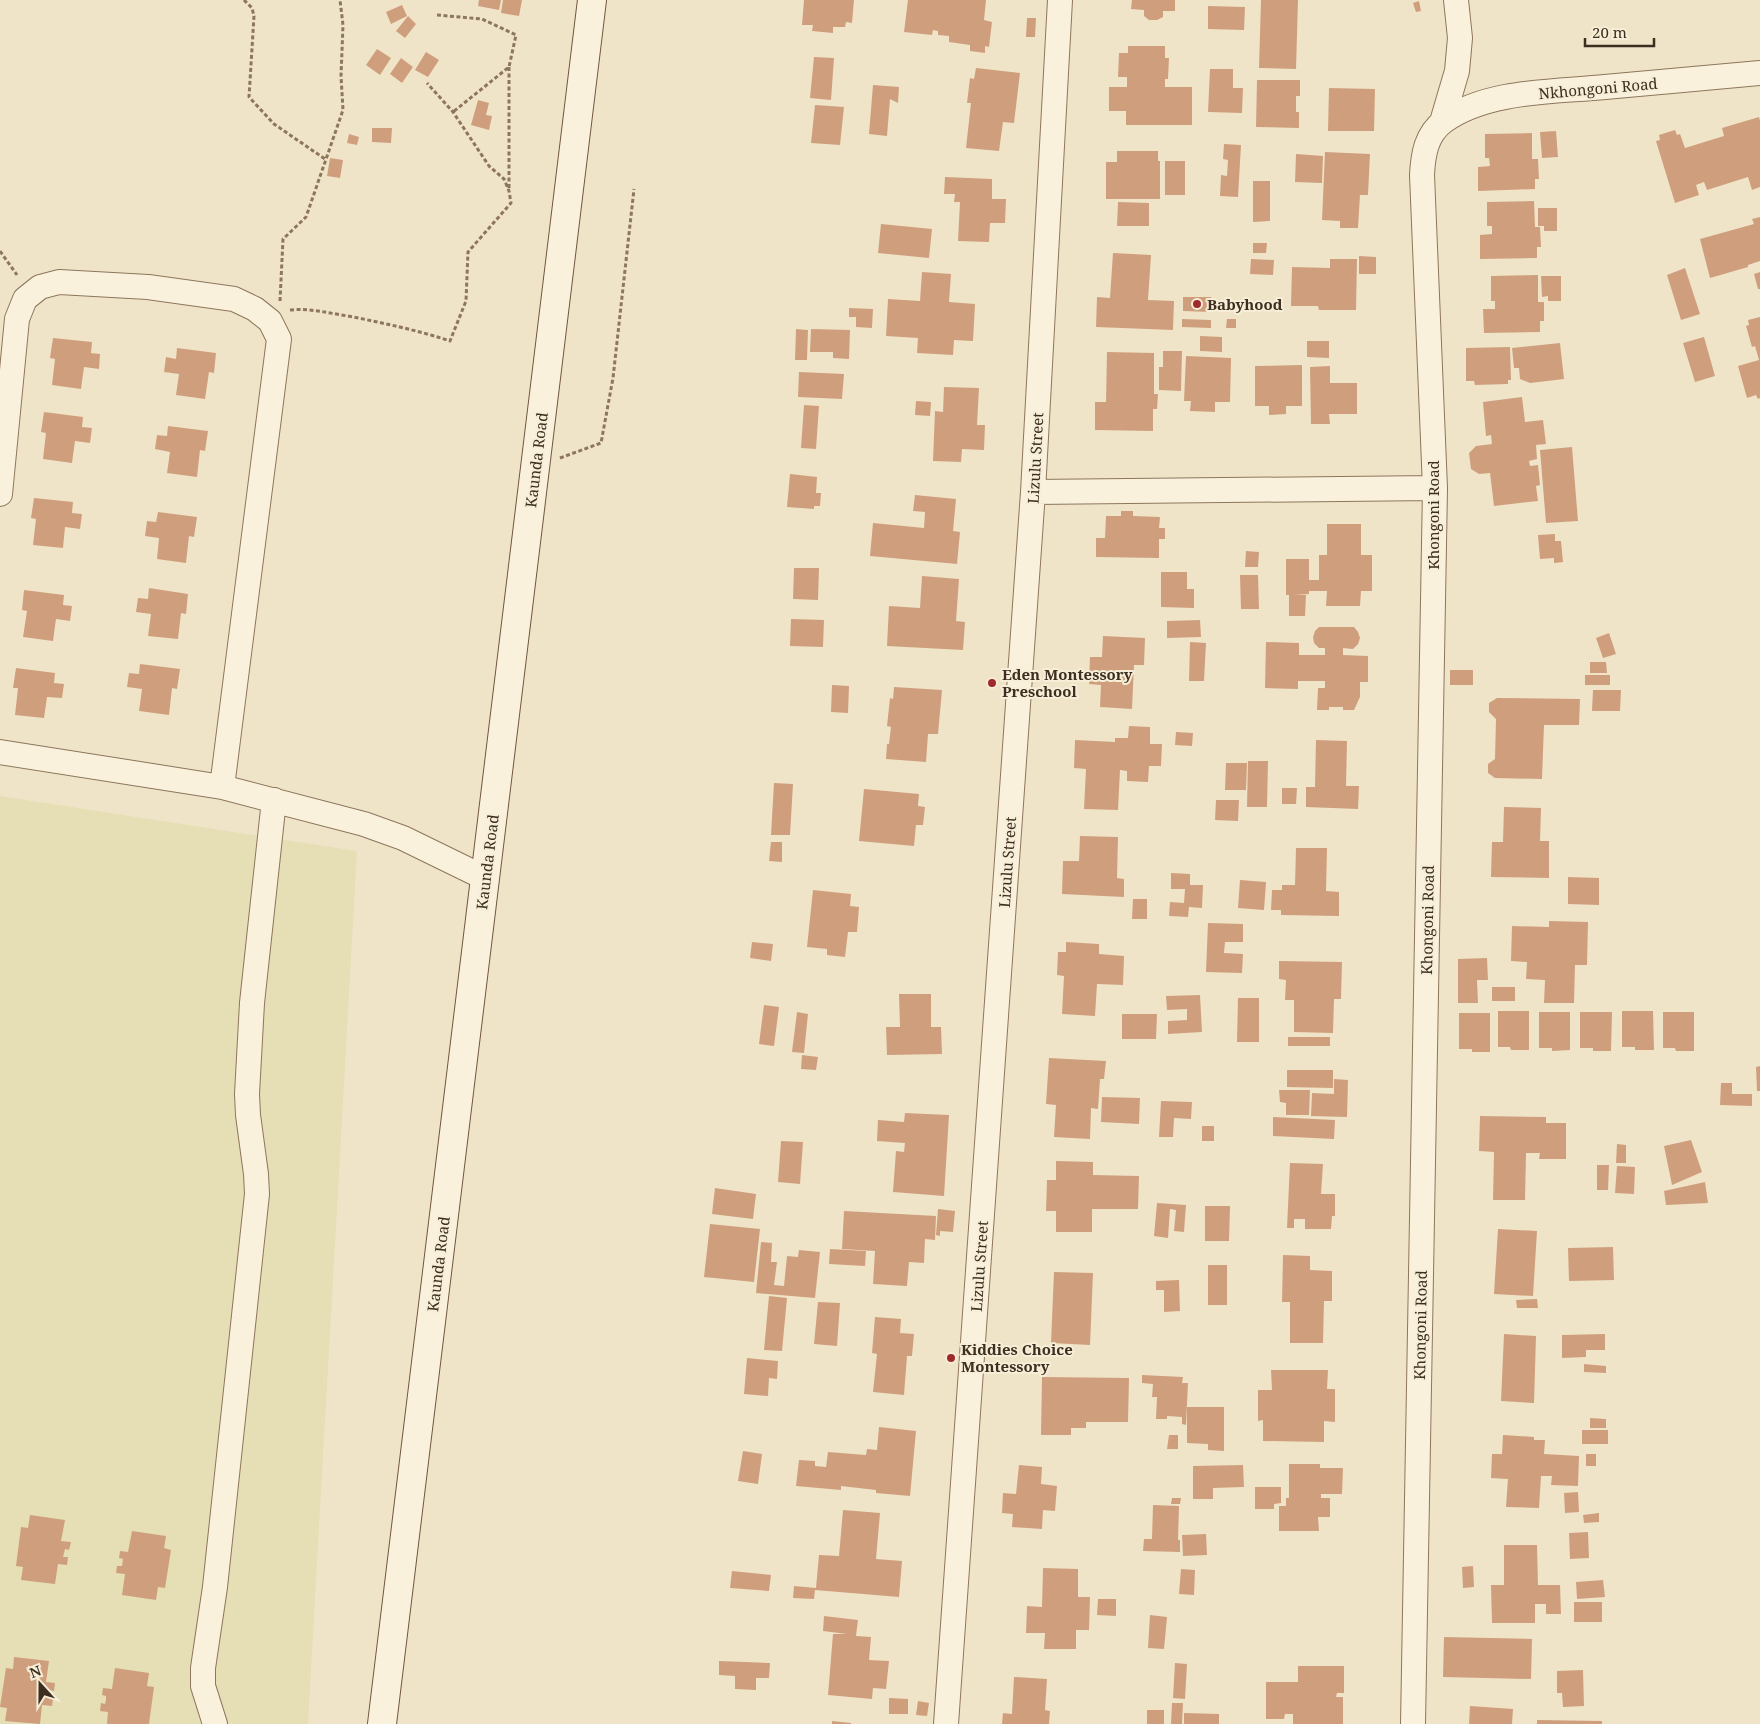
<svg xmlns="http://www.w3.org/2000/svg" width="1760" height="1724" viewBox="0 0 1760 1724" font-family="'Noto Serif',serif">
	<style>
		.farmland { fill: #e6deb5 }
		.building { fill: #cf9f7d }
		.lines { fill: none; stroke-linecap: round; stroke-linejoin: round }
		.street-casing { stroke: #8d765c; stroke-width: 26 }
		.secondary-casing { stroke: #6f573f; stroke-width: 30 }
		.path { stroke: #8d765c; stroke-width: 3; stroke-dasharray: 4 2.5; stroke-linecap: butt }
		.street { stroke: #faf1dc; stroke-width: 24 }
		.secondary { stroke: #faf1dc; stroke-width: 28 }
		.poi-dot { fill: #9e2a2b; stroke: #f7eed8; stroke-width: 2 }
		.labels { text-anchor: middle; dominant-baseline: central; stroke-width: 4; stroke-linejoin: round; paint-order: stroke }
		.street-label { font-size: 15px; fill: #3d2e20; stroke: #f7eed8 }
		.poi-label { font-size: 15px; font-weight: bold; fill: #3d2e20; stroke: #f7eed8; text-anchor: start }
	</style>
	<rect width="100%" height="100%" fill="#f0e4c8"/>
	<path class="farmland" d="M0 796 357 851 308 1724H0Z"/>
	<path class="building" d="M479 0H501L499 10 478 6Z
		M503 0H522L519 16 501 13Z
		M804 0H854L852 23 846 22 845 27H833V33L812 31 813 25H802Z
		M908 0H986L984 20 992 22 989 47 985 46V53L970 51V45L949 42V36L938 35V31L933 30 932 35 904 32Z
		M1132 0H1175V11H1163V17L1157 20H1149L1144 16V10L1131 9Z
		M1261 0H1298L1296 69 1259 68Z
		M1419 1 1421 11 1416 12 1413 3Z
		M402 5 407 16 391 24 386 12Z
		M1208 6 1245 7 1244 30 1208 29Z
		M408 16 416 24 405 38 396 31Z
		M1027 18H1036L1035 37H1026Z
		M1128 46H1165V58H1169L1168 79H1165V87H1192V125H1126V111H1109V87H1127V77H1118L1119 53H1128Z
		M377 49 391 58 380 75 366 65Z
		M426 52 439 60 428 77 415 70Z
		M814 57 834 58 831 100 810 98Z
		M401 58 413 67 402 83 390 74Z
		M976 68 1020 73 1014 123 1003 122 999 151 966 148 971 103H967L970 78 974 79Z
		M1210 69H1233V88H1243L1242 113 1208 112Z
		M1257 80H1300V96H1296V112H1299V128L1256 127Z
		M873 85 899 87 898 103 890 99 887 136 869 134Z
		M1329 88 1375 89 1374 131H1328Z
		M478 100 489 103 486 115 492 116 489 130 471 125Z
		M815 105 844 107 840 145 811 143Z
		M1759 117 1760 121V187L1752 190 1748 177 1707 190 1704 182 1696 185 1699 195 1675 203 1656 141 1660 140 1659 135 1675 130 1677 135 1680 134 1685 148 1724 136 1722 128Z
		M372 128H392L391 143 372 142Z
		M1556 131 1558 157 1542 158 1540 132Z
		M1532 133V159H1538L1539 179H1535V189L1478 191V167L1490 166 1489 158H1485V134Z
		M349 134 359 137 357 145 347 143Z
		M1224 144 1241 145 1238 197 1220 196 1221 175 1227 176 1228 160 1223 159Z
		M1117 151H1158V161H1160V199H1106V162H1117Z
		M1325 152 1370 154 1368 195H1360L1358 228H1340V221L1322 220Z
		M1296 154 1323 156 1322 183 1295 182Z
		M330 158 343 160 340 178 327 176Z
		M1165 161H1185V195H1165Z
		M945 177 992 179V199H1006L1005 223H990L989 242 958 241 960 202H954L955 194H944Z
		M1253 181H1270V221L1253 222Z
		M1534 201 1535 227H1540L1541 247H1537V258L1480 259V235L1492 234V226H1487V202Z
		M1118 202 1149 203V226H1117Z
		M1538 208H1557V231H1544V226H1538Z
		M1760 217V261L1748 265V267L1710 278 1700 239 1754 224 1752 219Z
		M881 224 932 229 929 258 878 253Z
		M1253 243H1267L1266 253H1253Z
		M1113 253 1151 255 1148 300 1174 301 1173 330 1096 327 1097 297 1110 298Z
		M1359 256 1376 257V274H1359Z
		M1251 259 1274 260 1273 275 1250 274Z
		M1330 259H1357L1356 310H1319L1318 306H1291L1292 267 1330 268Z
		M1685 268 1700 314 1681 320 1667 275Z
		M922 272 951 274 949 302 975 304 973 341 954 340 953 355 917 353 918 338 886 336 888 299 920 301Z
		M1760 272V289H1758L1754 274Z
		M1538 275V302H1544V321H1540V332L1484 333 1483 309H1495V301H1491V276Z
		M1541 276H1561V301H1548V296L1542 297Z
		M1183 297H1211V312L1183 311Z
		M849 308 873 309 872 328 856 327V317H849Z
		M1760 317V398L1758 399 1756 395 1747 398 1738 366 1759 360 1755 346 1752 347 1746 326 1749 325 1748 320Z
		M1182 319 1211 320V328L1182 327Z
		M1227 319H1236V328H1226Z
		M796 329 808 330 807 360H795Z
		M811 329 850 330 849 359 833 358V352H810Z
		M1200 336 1222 337V352L1200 351Z
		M1704 337 1715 376 1695 382 1683 343Z
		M53 338 92 342 91 353 100 354 99 369 84 367 81 389 52 385 55 359 50 358Z
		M1307 341H1329V358L1307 357Z
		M1560 343 1564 379 1530 383 1520 379 1519 368H1514L1512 348Z
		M1510 347 1511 380H1508V384L1475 385 1474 381H1466V348Z
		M177 348 216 353 214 373 209 372 205 399 176 395 179 374 164 372 166 357 176 359Z
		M1163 351H1182L1181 391 1159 390V367H1163Z
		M1107 352 1154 353V394H1158L1157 409H1153V431L1095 430V402H1106Z
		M1186 356 1231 358 1230 402H1215V412L1190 411 1191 401H1184Z
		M1302 365V406H1286V414L1269 415V406H1255V366Z
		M1330 366V383H1357V414H1329L1330 424H1311L1310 367Z
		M799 372 844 374 842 399 798 397Z
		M944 387 979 388 977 425H985L984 450 962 449 961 462 933 461 935 411 943 412Z
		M1522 397 1525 422 1543 420 1546 444 1536 445 1537 459 1529 461 1530 466 1538 465 1540 485 1536 486 1538 501 1494 506 1490 473 1479 474 1471 469 1469 453 1476 446 1492 444 1491 435 1486 436 1483 402Z
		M916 401 931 402 930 416 915 415Z
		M804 405 819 406 816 449 801 448Z
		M44 412 83 417 82 427 92 428 90 443 75 441 72 463 43 459 46 433 41 432Z
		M168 426 208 431 205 451 200 450 197 477 167 473 170 452 155 449 157 435 167 436Z
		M1572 447 1578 521 1546 523 1540 450Z
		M790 474 817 477 816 493H821L820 506H814V509L787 507Z
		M915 495 956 499 953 531 960 532 957 564 870 556 873 523 924 528 925 512 913 511Z
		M34 498 73 502 72 513 82 514 80 529 65 527 63 548 33 545 36 519 31 518Z
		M1121 511H1133V516L1160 517 1159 528H1165V539H1159V558L1096 557V538H1105L1106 516H1121Z
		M158 512 197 517 194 537 189 536 186 563 157 559 159 538 145 536 147 521 156 522Z
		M1327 524H1361V555H1372V591H1361L1360 606H1326L1327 591H1309V594L1294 595H1306L1305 616H1289V595H1286V559H1309V580H1319V555H1327Z
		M1555 534V541H1561L1563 562 1554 563V558L1540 559 1538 535Z
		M1246 551 1259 552 1258 567H1245Z
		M794 568H819L818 600 793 599Z
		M1161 572H1187V589H1194V608L1161 607Z
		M1240 575H1258L1259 609H1241Z
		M922 576 959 579 956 621 965 622 963 650 887 646 889 606 920 608Z
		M149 588 188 594 186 614 181 613 178 639 148 636 151 614 136 612 138 598 148 599Z
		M24 590 64 595 63 605 72 606 70 621 56 619 53 641 23 637 27 611 22 610Z
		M791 619 824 620 823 647 790 646Z
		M1200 620 1201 637 1167 638V621Z
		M1319 627H1354L1358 632 1360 638 1358 644 1353 649 1343 648V655L1368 656V682H1360V697L1354 710H1343V707H1329V710H1317L1318 688H1325V681H1298V689L1265 688 1266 642 1299 643V655H1325V648H1319L1314 643 1313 637 1315 631Z
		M1609 633 1616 654 1603 658 1596 638Z
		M1103 636 1145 638 1144 665H1134L1132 709 1100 707 1101 685 1089 684 1090 657H1102Z
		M1190 642 1206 643 1204 681H1189Z
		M1590 662H1606L1607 673H1590Z
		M140 664 180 669 177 689 172 688 169 715 139 711 142 689 127 687 129 673 139 674Z
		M16 668 55 673 54 683 64 684 62 698 47 697 44 718 15 715 18 688H13Z
		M1450 670H1473V685H1450Z
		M1585 675H1610V685H1585Z
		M832 685 849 686 848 713 831 712Z
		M894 687 942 690 938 734H928L926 762 886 759 887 744H889L891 727 887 726 890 698 893 699Z
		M1593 690H1621L1620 711H1592Z
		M1497 698 1580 699 1579 725H1544L1542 779 1495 778 1488 773V764L1495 759 1496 719 1489 712V703Z
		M1129 726 1150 727V744H1162L1161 766H1149L1148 782 1127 781V771L1120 770 1118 810 1084 809 1086 769 1074 768 1075 740 1115 742V738H1128Z
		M1176 732 1193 733 1192 746 1175 745Z
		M1316 740 1347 741 1346 786H1359L1358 809 1306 807V787H1315Z
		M1248 761H1268L1267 807H1247Z
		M1226 763H1247L1246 790H1225Z
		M774 783 793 784 790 835H771Z
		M1282 788H1297L1296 804H1282Z
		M864 789 919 794 918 806 925 807 923 825H916L914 846 859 841Z
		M1216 800H1239L1238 821 1215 820Z
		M1504 807 1541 808 1540 841H1549V878L1491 877 1492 842H1503Z
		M1080 836 1118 837 1117 878 1124 879V897L1062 894 1063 861H1079Z
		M771 842H782V862L769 861Z
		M1296 848H1327L1326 891 1339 892V916L1281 915V910H1271L1272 890H1282V885H1295Z
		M1171 873 1190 874V885H1203L1202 908 1189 907 1188 917 1169 916 1170 902 1184 903 1185 889H1171Z
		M1568 877 1599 878V905L1568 904Z
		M1240 880 1266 882 1264 910 1238 908Z
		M813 890 851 894 850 906 859 907 857 932H848L845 957 827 955V949L807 947Z
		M1133 899H1147V919H1132Z
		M1549 921 1588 922 1587 965H1575L1574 1003H1544L1545 980 1526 979 1527 962 1511 961 1512 926 1549 927Z
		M1208 923 1243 924V942H1225L1224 953 1243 954 1242 973 1206 972Z
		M752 942 773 944 771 961 750 958Z
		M1066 942 1099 944V954L1124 956 1123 985 1097 984 1095 1016 1062 1014 1064 976 1057 975 1058 952H1066Z
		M1487 958 1488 980H1477L1478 1003H1458V959Z
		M1279 961 1342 962 1341 999H1334L1333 1033 1294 1032V1000H1285L1286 980 1279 979Z
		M1492 987H1515V1001H1492Z
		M899 994H931V1027H941L942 1054 887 1055 886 1027H900Z
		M1200 995 1202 1032 1168 1034V1021L1187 1020V1009L1167 1010 1166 996Z
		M1238 998H1259V1042H1237Z
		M764 1005 779 1007 774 1046 759 1044Z
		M1498 1011H1529V1050H1511L1510 1047H1498Z
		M1622 1011H1653L1654 1050H1635V1047H1622Z
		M797 1012 808 1014 804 1053 792 1052Z
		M1539 1012H1570V1050L1552 1051V1048H1539Z
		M1580 1012H1612L1611 1051H1593V1048H1580Z
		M1663 1012H1694V1051H1676L1675 1048H1663Z
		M1459 1013H1490V1052H1472V1049H1459Z
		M1122 1014H1157L1156 1039H1122Z
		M1288 1037H1330V1046H1288Z
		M802 1055 818 1057 816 1070 801 1069Z
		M1049 1058 1106 1061 1104 1079H1100L1098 1109 1091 1108 1090 1139 1054 1137 1056 1105 1046 1104Z
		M1760 1066V1091H1757L1756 1067Z
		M1287 1070H1333V1088L1287 1087Z
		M1334 1079 1348 1080 1347 1117 1311 1116 1312 1093 1334 1094Z
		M1721 1083H1732V1094H1752V1106L1720 1105Z
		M1279 1090H1310L1309 1115H1286V1103L1280 1102Z
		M1102 1097 1140 1098 1139 1124 1101 1122Z
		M1161 1101 1192 1102 1191 1119 1174 1118 1173 1137H1159Z
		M905 1113 949 1115 944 1196 893 1192 896 1151 904 1152 905 1143 877 1141 878 1120 904 1122Z
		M1480 1116 1546 1117V1123H1566V1159H1539L1540 1153H1526L1525 1200H1493L1494 1152 1479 1151Z
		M1273 1117 1335 1120 1334 1139 1273 1136Z
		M1202 1126H1214V1141H1202Z
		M1691 1140 1702 1172 1672 1185 1664 1146Z
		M781 1141 803 1142 800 1184 778 1182Z
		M1617 1144 1626 1145V1163H1616Z
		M1056 1161 1093 1162V1175L1139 1176 1138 1209H1092V1232H1056V1211H1046L1047 1180H1056Z
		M1290 1163 1323 1164 1321 1194H1335V1216H1332L1331 1229H1305V1219H1294V1228H1287Z
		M1597 1165H1609L1608 1190H1597Z
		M1617 1166 1635 1167 1634 1194 1615 1193Z
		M1705 1182 1708 1203 1666 1205 1664 1191Z
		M715 1188 756 1194 753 1219 712 1214Z
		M1157 1203 1186 1205 1184 1232 1174 1231 1176 1210 1170 1209 1168 1238 1154 1236Z
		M1205 1206H1230L1229 1241H1205Z
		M938 1209 955 1211 953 1232 940 1231V1236L936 1235Z
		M844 1211 936 1216 935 1240 925 1239 924 1263 909 1262 907 1286 873 1284 875 1251 842 1249Z
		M710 1224 760 1229 754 1282 704 1277Z
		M1498 1229 1537 1231 1533 1296 1494 1294Z
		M761 1242 772 1243 771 1262H777L774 1285 784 1286 787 1256 798 1257 799 1250 820 1252 815 1298 756 1293Z
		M1613 1247 1614 1280 1569 1281 1568 1248Z
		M830 1249 866 1251 865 1266 829 1264Z
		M1283 1255 1310 1256V1270L1332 1271V1301H1324L1323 1343H1290V1302H1282Z
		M1208 1265H1227V1305H1208Z
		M1054 1272 1093 1273 1090 1345 1051 1343Z
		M1179 1280 1180 1311 1164 1312V1290H1156V1281Z
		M769 1296 787 1298 782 1351 764 1350Z
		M1537 1299 1538 1308H1517L1516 1300Z
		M818 1302 840 1303 837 1346 814 1344Z
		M875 1317 901 1319 900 1333 914 1334 912 1356H907L904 1395 873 1392 877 1354 872 1353Z
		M1504 1334 1536 1336 1534 1403 1501 1401Z
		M1605 1334V1350H1586V1357L1562 1358V1335Z
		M747 1358 778 1361 777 1379 769 1378 768 1396 744 1394Z
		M1584 1364 1606 1366V1373L1584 1372Z
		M1271 1370H1328L1327 1389H1335V1422L1324 1421V1442L1263 1441V1420L1258 1421V1390H1272Z
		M1142 1375 1183 1377 1182 1383H1188L1186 1425 1182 1424V1417L1167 1416V1419H1156L1157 1397H1152L1153 1384 1142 1383Z
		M1042 1377 1129 1378 1128 1422H1086V1428H1071V1435H1041Z
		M1187 1407H1224V1451L1208 1450V1444L1187 1443Z
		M1590 1418 1606 1419V1428H1590Z
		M879 1427 916 1431 910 1496 876 1493V1490L841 1486V1490L796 1486 799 1460 815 1461V1466L826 1467 828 1452 866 1455 867 1449 877 1450Z
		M1582 1430H1608V1444H1582Z
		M1169 1435H1178V1449H1167Z
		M1503 1435 1534 1437V1440H1545L1544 1454 1579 1456 1578 1486 1551 1485 1552 1476H1541L1539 1508 1506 1507 1508 1479 1491 1478 1492 1454H1502Z
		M743 1451 762 1454 758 1484 738 1481Z
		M1586 1454H1596V1466H1586Z
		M1289 1464H1320V1468H1343L1342 1494H1321V1498H1330V1517H1318L1319 1531H1279V1506H1286V1498H1289Z
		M1019 1465 1042 1467 1041 1484 1057 1486 1055 1511 1043 1510 1042 1529 1012 1527 1013 1514 1002 1513 1003 1493 1016 1494Z
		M1243 1465 1244 1487 1213 1488V1499H1193V1466Z
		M1255 1487H1281V1503L1274 1504V1509H1255Z
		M1578 1492 1579 1512 1565 1513 1564 1493Z
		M1172 1498H1181L1180 1504H1171Z
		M1153 1505 1179 1506 1178 1540H1180V1552L1143 1551 1144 1539H1152Z
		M843 1510 880 1513 876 1559 902 1561 899 1597 815 1590 814 1599 793 1598 794 1586 816 1588 819 1555 839 1556Z
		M1599 1513V1522L1584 1523 1583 1515Z
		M30 1515 65 1520 61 1541 71 1542 69 1550 65 1549 63 1557H68L67 1565 58 1564 55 1584 21 1580 23 1567 16 1566 21 1527 28 1528Z
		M132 1531 166 1536 164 1548 171 1550 165 1588 158 1587 156 1600 122 1595 125 1574 116 1573 117 1566H122L123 1559 119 1558 120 1551 128 1552Z
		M1588 1532 1589 1558 1570 1559 1569 1533Z
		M1206 1534 1207 1555 1183 1556 1182 1535Z
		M1504 1545H1537L1538 1585H1560L1561 1614H1546V1604H1535V1623H1492L1491 1585H1504Z
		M1473 1566 1474 1587 1463 1588 1462 1567Z
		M1043 1568 1078 1569V1597H1090L1089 1630H1076V1649H1044L1045 1633H1026L1027 1606 1042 1607Z
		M1181 1569 1195 1570 1194 1595 1179 1594Z
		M732 1571 771 1575 769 1591 730 1588Z
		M1603 1580 1605 1597 1577 1599 1576 1582Z
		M1098 1599H1116V1616L1097 1615Z
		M1574 1602H1602V1622H1574Z
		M1150 1615 1167 1617 1164 1649 1148 1648Z
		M824 1616 858 1620 856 1636 871 1637 869 1660 889 1661 886 1689 873 1688 872 1699 828 1695 833 1634H847L823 1631Z
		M1444 1637 1532 1639 1531 1679 1443 1677Z
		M14 1657 49 1661 46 1682 55 1683 54 1691 49 1690 48 1698 53 1699 52 1706 42 1705 40 1724 5 1721 7 1708 0 1707 6 1668 13 1669Z
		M719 1661 770 1663 769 1678H756V1690L735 1689V1676L719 1675Z
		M1175 1663 1187 1664 1185 1699 1173 1698Z
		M1298 1666H1344V1693H1337L1336 1697H1343V1724H1293V1714H1285L1284 1719H1266V1682H1298Z
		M115 1668 149 1673 147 1686 154 1687 149 1724H107L108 1712 100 1711 101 1703 105 1704 106 1700V1696L102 1695 103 1688 112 1689Z
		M1583 1670 1584 1706 1563 1707 1562 1693H1557V1671Z
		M1014 1677 1047 1679 1045 1710 1050 1711 1049 1724H1002L1003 1713 1012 1714Z
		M889 1698 908 1699V1714H889Z
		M918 1701 929 1703 927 1716 916 1715Z
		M1172 1703H1183L1182 1724H1171Z
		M1470 1706 1513 1709 1512 1724H1469Z
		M1147 1710H1164V1724H1147Z
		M1184 1713 1219 1714V1724H1184Z
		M1537 1720 1602 1721V1724H1537Z
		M832 1721 851 1723V1724H832Z"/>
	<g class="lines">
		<defs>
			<path id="street" d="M1442 122 1457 71 1460 38 1456 0
				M1033 492 1435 488
				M0 494 17 319 25 299 40 287 59 282 148 287 234 299 255 309 270 321 279 339 222 787
				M0 752 222 787 364 824 403 838 485 878
				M215 1724 203 1686V1668L215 1587 257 1194 256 1174 248 1115 247 1094 252 1003 274 800
				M946 1724 1033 492 1060 0
				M1413 1724 1435 488 1422 175C1423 155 1426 134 1444 121 1487 90 1554 92 1605 87 1657 82 1708 78 1760 73"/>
			<path id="secondary" d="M382 1724 592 0"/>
		</defs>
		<use href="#street" class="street-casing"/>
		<use href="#secondary" class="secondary-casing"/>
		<path class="path" d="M244 0 252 8 254 16 249 97 274 124 325 159
			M437 15 482 19 516 35 509 67 453 112
			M509 67V189
			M0 251 17 275
			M280 301 283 239 306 217 343 110 341 76 343 25 340 0
			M290 310C310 308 328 313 348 316 383 323 417 330 450 341L466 301 468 252 511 203 509 191 504 179 489 166 453 112 427 83
			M560 458 601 443 613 378 634 189"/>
		<use href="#street" class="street"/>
		<use href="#secondary" class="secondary"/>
	</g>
	<g class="poi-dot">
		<circle cx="1197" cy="304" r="5"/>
		<circle cx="992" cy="683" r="5"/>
		<circle cx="951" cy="1358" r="5"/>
	</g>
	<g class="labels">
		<g class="street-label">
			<text transform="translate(1598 88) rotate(-5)">Nkhongoni Road</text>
			<text transform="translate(1035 458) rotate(-87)">Lizulu Street</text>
			<text transform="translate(536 460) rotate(-83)">Kaunda Road</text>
			<text transform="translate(1433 515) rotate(-90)">Khongoni Road</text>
			<text transform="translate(487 862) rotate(-83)">Kaunda Road</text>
			<text transform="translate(1007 862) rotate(-86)">Lizulu Street</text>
			<text transform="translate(1427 920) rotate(-89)">Khongoni Road</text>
			<text transform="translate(438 1264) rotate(-83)">Kaunda Road</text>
			<text transform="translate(979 1266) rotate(-86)">Lizulu Street</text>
			<text transform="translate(1420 1325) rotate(-89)">Khongoni Road</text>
		</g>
		<g class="poi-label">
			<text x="1207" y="304">Babyhood</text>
			<text x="1002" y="674">Eden Montessory<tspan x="1002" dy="17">Preschool</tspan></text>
			<text x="961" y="1349">Kiddies Choice<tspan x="961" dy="17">Montessory</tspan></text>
		</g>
	</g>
	<g transform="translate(40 1684) rotate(339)" stroke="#f7eed8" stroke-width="4" paint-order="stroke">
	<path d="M0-4L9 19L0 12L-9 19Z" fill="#3d2e20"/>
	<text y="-8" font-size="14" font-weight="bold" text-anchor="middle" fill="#3d2e20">N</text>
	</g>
	<path d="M1585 38v8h69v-8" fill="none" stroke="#3d2e20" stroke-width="2.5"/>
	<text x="1592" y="38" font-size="15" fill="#3d2e20" stroke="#f7eed8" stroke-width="4" paint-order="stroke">20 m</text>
</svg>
